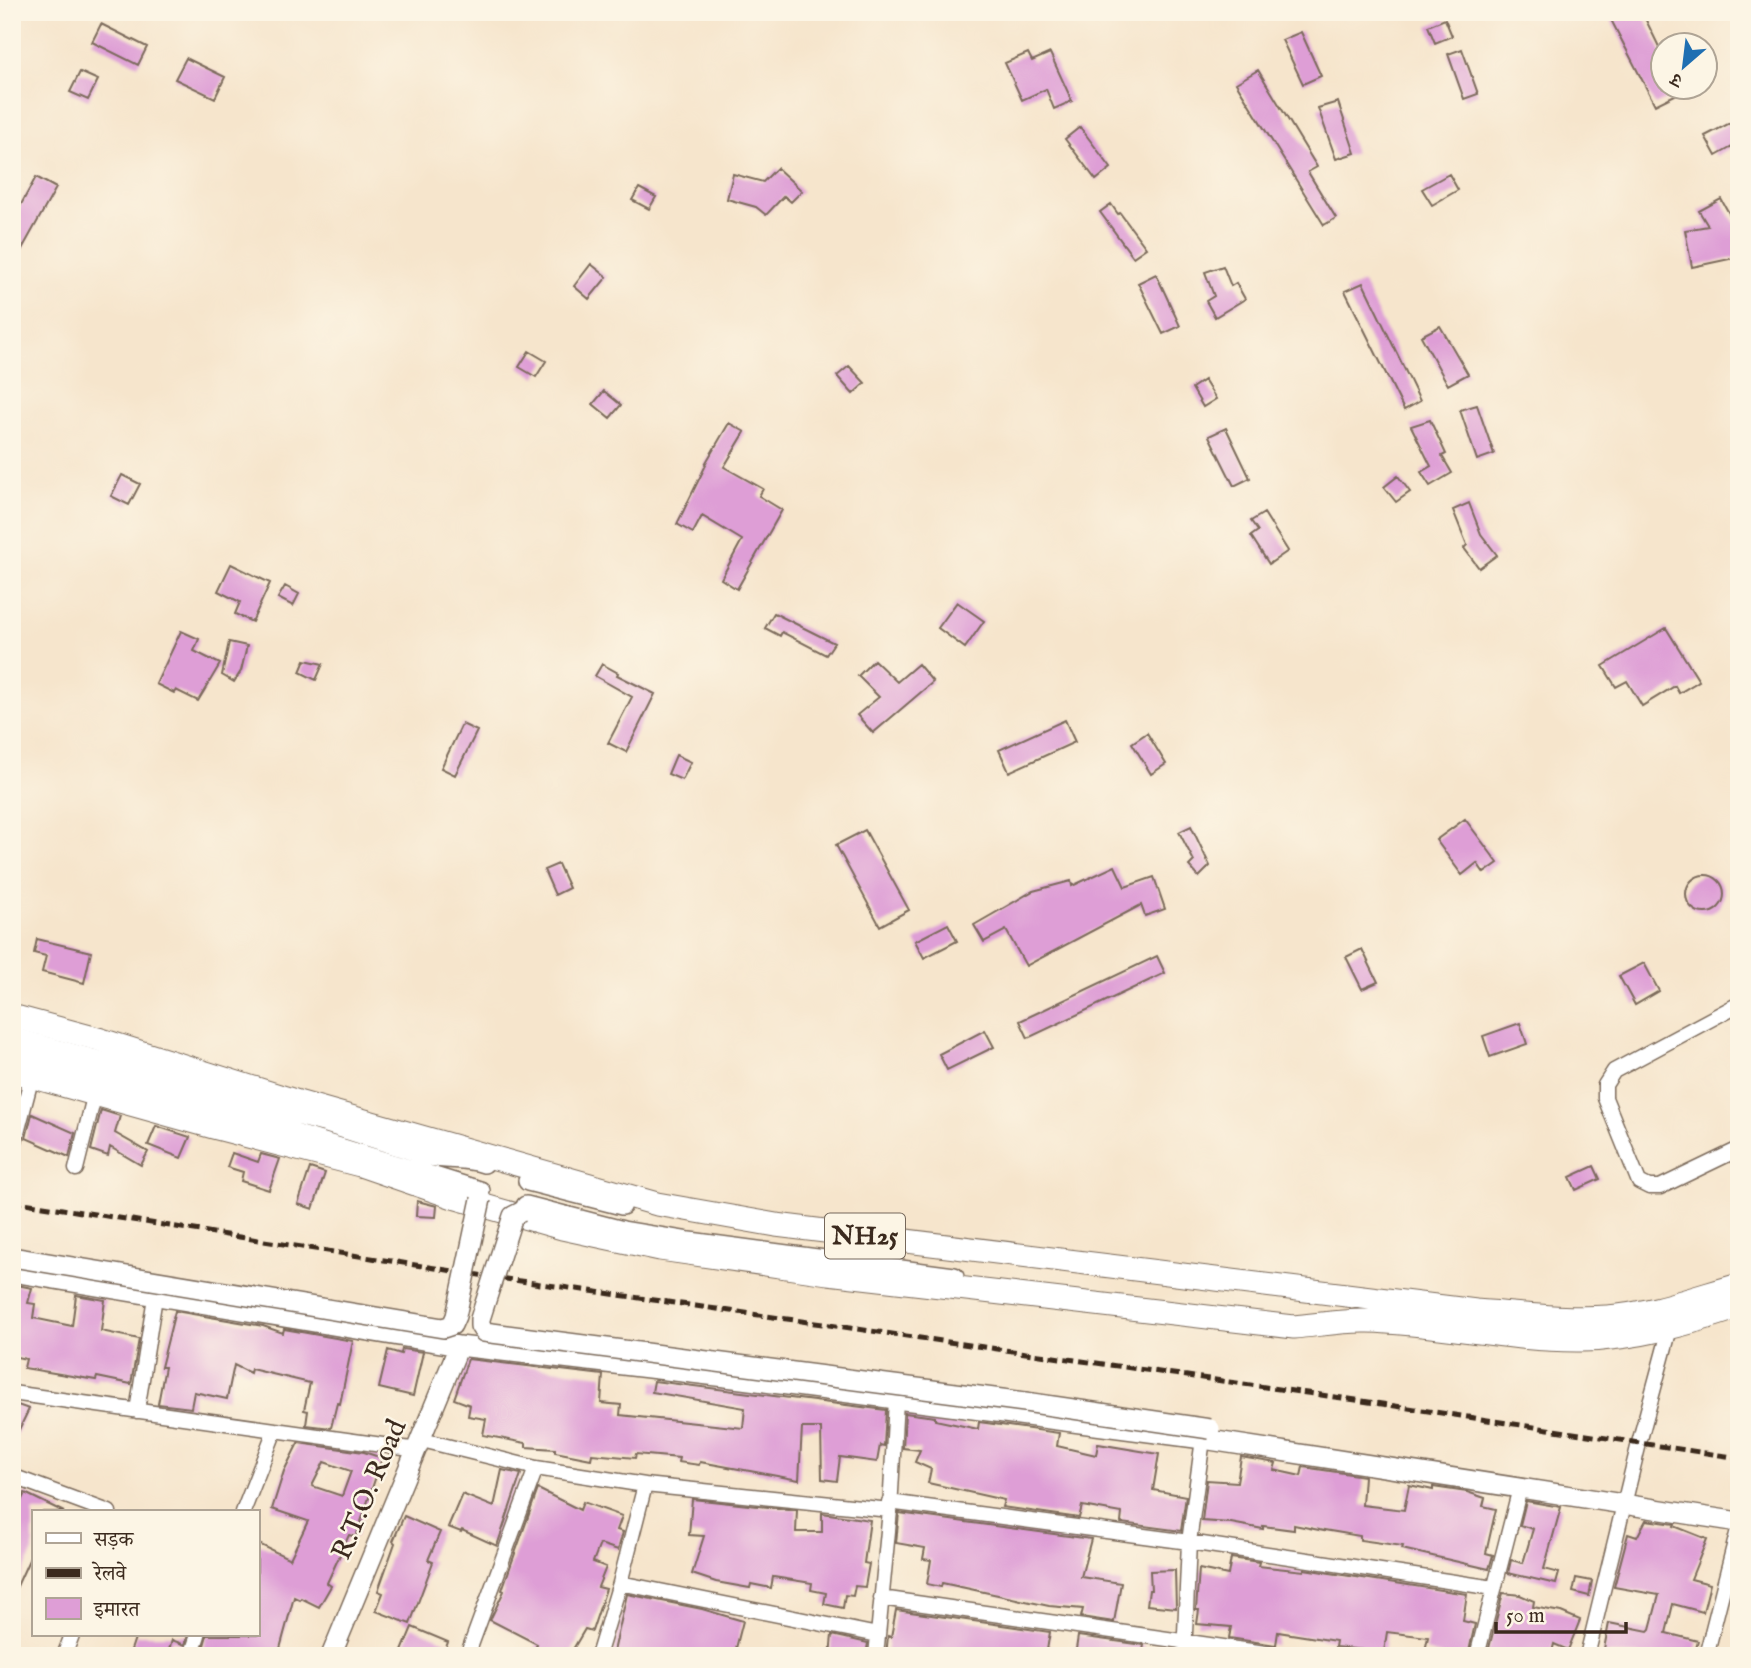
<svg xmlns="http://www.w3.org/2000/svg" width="1751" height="1668" viewBox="0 0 1751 1668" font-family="'IM FELL English','Noto Serif Devanagari',serif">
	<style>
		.building { fill: #de9ed6; fill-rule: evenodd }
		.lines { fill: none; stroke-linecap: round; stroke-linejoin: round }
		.street-casing { stroke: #7c6b5b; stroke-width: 17 }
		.secondary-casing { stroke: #7c6b5b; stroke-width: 22 }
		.primary-casing { stroke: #7c6b5b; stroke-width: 25 }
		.street { stroke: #fff; stroke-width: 14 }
		.secondary { stroke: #fff; stroke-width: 19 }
		.primary { stroke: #fff; stroke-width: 23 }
		.rail { stroke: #3b2a1e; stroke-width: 5; stroke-dasharray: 10 5; stroke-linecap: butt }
		.secondary-bridge-casing { stroke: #7c6b5b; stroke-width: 22; stroke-linecap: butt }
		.secondary-bridge { stroke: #fff; stroke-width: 19 }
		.labels { text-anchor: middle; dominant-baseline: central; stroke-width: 5; stroke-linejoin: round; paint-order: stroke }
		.shield { fill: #fcf5e5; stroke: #75675a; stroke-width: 2 }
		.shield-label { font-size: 26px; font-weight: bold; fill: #3b2a1e }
		.street-label { font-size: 28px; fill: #3b2a1e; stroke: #fcf5e5 }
	</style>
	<rect width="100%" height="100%" fill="#fcf5e5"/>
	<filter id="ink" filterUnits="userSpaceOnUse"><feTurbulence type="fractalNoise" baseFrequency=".0143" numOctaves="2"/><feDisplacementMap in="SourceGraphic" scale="14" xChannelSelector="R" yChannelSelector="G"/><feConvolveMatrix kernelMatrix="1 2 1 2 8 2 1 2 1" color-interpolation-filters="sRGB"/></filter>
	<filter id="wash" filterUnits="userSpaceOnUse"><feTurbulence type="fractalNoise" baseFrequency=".00686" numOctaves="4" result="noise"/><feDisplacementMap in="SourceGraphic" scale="28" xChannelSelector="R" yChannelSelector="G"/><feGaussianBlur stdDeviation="1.57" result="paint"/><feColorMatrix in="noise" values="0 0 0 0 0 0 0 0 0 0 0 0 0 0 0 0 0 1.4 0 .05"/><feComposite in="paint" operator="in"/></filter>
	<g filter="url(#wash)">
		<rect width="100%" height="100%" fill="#f6e5cc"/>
		<g id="blocks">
			<path class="building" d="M1607 12H1642L1663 55V88H1689L1655 105Z
				M1445 19 1452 36 1435 43 1428 26Z
				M101 24 147 47 138 65 92 42Z
				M1301 32 1321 76 1303 84 1282 40Z
				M1462 49 1478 94 1464 99 1448 54Z
				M1028 53 1032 61 1050 53 1072 101 1054 109 1046 89 1022 100 1005 63Z
				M186 58 225 77 215 98 175 79Z
				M1258 70 1317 167 1308 172 1336 218 1324 225 1236 83Z
				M80 72 98 80 88 100 70 92Z
				M1338 102 1355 153 1336 159 1318 108Z
				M1730 123 1739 138V143L1716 156 1705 136Z
				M1080 127 1111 168 1096 180 1065 139Z
				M777 168 802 191 791 202 784 196 766 215 756 207 727 199 733 174 763 182Z
				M1449 174 1458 190 1432 205 1422 189Z
				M36 177 56 188 12 267V221Z
				M639 188 656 197 649 209 632 200Z
				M1721 199 1739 231V257L1692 267 1685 230 1708 226 1699 211Z
				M1111 204 1118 214 1120 213 1146 248 1133 257 1100 212Z
				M591 264 607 277 589 299 574 286Z
				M1223 266 1231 286 1236 283 1245 299 1215 317 1206 301 1214 296 1205 272Z
				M1156 274 1180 326 1163 334 1138 283Z
				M1363 283 1420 401 1404 410 1345 291Z
				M1440 326 1468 374 1448 385 1421 336Z
				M529 351 546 361 536 377 519 367Z
				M849 366 865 383 853 394 837 376Z
				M1204 380 1216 399 1203 407 1192 388Z
				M604 391 621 405 610 418 593 404Z
				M1477 405 1494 454 1477 460 1460 410Z
				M1430 420 1446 454 1442 456 1452 473 1430 486 1421 472 1431 466 1411 426Z
				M729 423 745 432 724 467 763 489 759 496 782 510 737 589 721 579 742 540 702 516 693 533 677 524 706 465 705 464Z
				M1226 428 1250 478 1234 486 1209 436Z
				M122 475 140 484 129 505 111 496Z
				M1398 476 1410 492 1396 502 1384 487Z
				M1469 503 1481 534 1497 555 1479 568 1464 548 1467 545 1453 510Z
				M1264 513 1288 551 1269 564 1251 536 1258 531 1251 521Z
				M231 564 270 583 252 622 235 614 240 602 218 591Z
				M285 586 299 594 293 606 278 598Z
				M957 602 984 621 965 648 938 628Z
				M774 613 834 643 826 655 782 632 780 636 765 628Z
				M1666 628 1699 681 1679 693 1675 686 1642 706 1627 681 1616 687 1603 666Z
				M181 631 199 639 194 651 220 664 198 701 176 690 174 693 156 684Z
				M229 642 247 646 241 671 234 682 222 675Z
				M305 660 323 664 316 680 300 672Z
				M874 660 897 682 918 664 933 682 873 733 857 715 879 697 858 676Z
				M602 664 618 673 617 675 655 694 626 752 608 743 632 697 595 676Z
				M1065 720 1075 742 1009 772 999 750Z
				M462 724 477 731 455 775 441 768Z
				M1147 733 1166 764 1151 774 1132 743Z
				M676 755 691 762 682 780 668 774Z
				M1465 819 1498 863 1484 873 1477 863 1462 875 1436 840Z
				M1191 826 1210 866 1199 877 1189 866 1194 861 1179 832Z
				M865 830 909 910 880 926 836 845Z
				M558 864 569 888 555 895 544 870Z
				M1115 866 1125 887 1154 877 1165 909 1145 916 1141 905 1026 966 1006 930 984 942 974 925 1033 891 1071 881 1072 886Z
				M1686 894a19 19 0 1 1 38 0a19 19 0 1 1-38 0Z
				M948 924 957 941 924 958 915 941Z
				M37 939 91 952 84 983 42 972 46 956 34 953Z
				M1362 949 1378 982 1362 989 1346 957Z
				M1157 956 1165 973 1028 1038 1020 1021Z
				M1644 963 1659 991 1635 1005 1619 976Z
				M1520 1023 1527 1044 1490 1057 1483 1036Z
				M985 1030 994 1047 947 1070 939 1054Z
				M101 1110 120 1116 115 1133 148 1152 141 1165 110 1147 108 1156 91 1150Z
				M32 1114 75 1133 69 1157 26 1138Z
				M156 1126 190 1137 181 1158 148 1145Z
				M232 1153 258 1162 261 1154 280 1159 269 1190 241 1181 243 1172 227 1167Z
				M1594 1166 1600 1179 1576 1190 1570 1177Z
				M310 1168 325 1173 313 1209 298 1204Z
				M417 1201 437 1206 436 1217 416 1216Z
				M12 1284 32 1288 28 1303 35 1304 33 1318 72 1326 76 1295 105 1300 101 1331 139 1339 131 1384 97 1377 96 1380 24 1368 26 1359 12 1356Z
				M175 1311 263 1326 283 1333 284 1329 353 1341 340 1404 337 1403 331 1428 306 1425 308 1411 304 1410 310 1383 251 1369 250 1373 234 1365 227 1399 194 1392 191 1408 158 1404 165 1367H161Z
				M402 1349 423 1352 413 1396 379 1388 388 1350 401 1354Z
				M468 1359 603 1375 601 1403 621 1405 620 1415 743 1428 745 1408 652 1392 654 1381 886 1410 884 1446 880 1445 877 1462 840 1457 837 1481 822 1479 821 1428H802L799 1480 700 1462 699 1465 678 1462 679 1458 636 1454 635 1458 592 1454 591 1459 555 1452V1449L526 1447V1443L483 1435 486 1419 468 1416 470 1405 454 1399Z
				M12 1403 29 1409 12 1444Z
				M905 1413 935 1417V1420L978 1429 979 1422 1059 1433 1057 1446 1096 1455 1098 1444 1159 1454 1153 1490 1186 1496 1181 1531 1121 1523 1122 1513 1082 1506 1079 1518 1002 1507 1004 1500 928 1483 931 1469 915 1462 920 1450 903 1448Z
				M298 1443 364 1452 382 1458 356 1537 349 1535 327 1583 331 1586 319 1607 301 1598 300 1600 294 1597 278 1656H201L207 1635H257V1543L290 1559 308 1521 272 1509 284 1471ZM324 1462 351 1471 342 1496 312 1486Z
				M1241 1457 1276 1463 1274 1470 1301 1476 1303 1467 1364 1476 1362 1505 1404 1510 1409 1485 1433 1490V1487L1467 1492 1485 1498 1483 1506 1496 1509 1486 1553 1493 1555 1489 1569 1402 1549 1403 1546 1360 1540V1536L1324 1530V1531L1294 1525V1530L1263 1526V1529L1231 1523 1202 1521 1207 1480 1237 1482Z
				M502 1470 521 1474 497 1546 462 1530 461 1532 448 1527 462 1494 494 1507Z
				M538 1489 580 1510 583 1502 622 1516 617 1530 623 1532 618 1550 600 1544 593 1562 606 1567 598 1587 606 1589 592 1631 585 1629 569 1656H532L537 1644 490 1620 504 1591 502 1590Z
				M25 1493 64 1512H33V1551L12 1597V1520Z
				M692 1499 797 1510 796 1532H822V1513L870 1520 864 1563 869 1564 865 1587 855 1586 853 1596 845 1595 843 1608 824 1604 826 1593 811 1590 812 1583 773 1577 771 1588 751 1584 750 1588 716 1582 692 1574 704 1536 689 1535Z
				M1526 1501 1561 1507 1544 1569 1559 1573 1556 1584 1508 1573 1511 1560 1523 1563 1533 1529 1520 1525Z
				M899 1513 1091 1539 1081 1577 1121 1583 1114 1622 1081 1617 1083 1609 1049 1606 942 1583 941 1587 927 1584 931 1560 923 1559 925 1548 896 1543Z
				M404 1516 440 1532 428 1560 433 1562 410 1624 376 1611 383 1593 378 1591 395 1543 393 1541Z
				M1646 1520 1675 1524 1674 1526 1707 1539 1691 1579 1710 1584 1703 1612 1673 1604 1666 1633 1698 1641 1694 1656 1603 1654 1609 1623 1648 1631 1650 1629 1659 1595 1614 1587 1628 1534 1637 1537Z
				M1231 1558 1259 1562 1258 1566 1304 1571V1569L1467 1594 1463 1621 1475 1624 1468 1656H1443L1425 1651 1428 1637 1387 1632 1384 1652 1335 1647 1336 1641 1278 1632 1276 1645 1229 1638 1231 1627 1197 1624 1199 1610H1196L1199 1569 1228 1575Z
				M1175 1570 1176 1608 1147 1605 1149 1590H1151L1150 1571Z
				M1576 1578 1592 1581 1589 1596 1573 1592Z
				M1503 1593 1520 1595 1534 1601 1533 1607 1561 1612 1580 1620 1568 1650 1554 1644 1551 1656H1487Z
				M627 1594 702 1609 743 1621 734 1656H613Z
				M896 1610 1050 1632 1046 1656H886L888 1636 891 1637Z
				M412 1627 448 1642 443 1656H400Z
				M136 1635H188L185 1645 172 1640 167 1656H129Z
				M832 1635 868 1643 866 1656H830Z
				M1078 1636 1144 1645 1142 1656H1075Z"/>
		</g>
	</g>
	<g filter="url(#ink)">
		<use href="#blocks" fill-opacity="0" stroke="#7c6b5b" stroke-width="2"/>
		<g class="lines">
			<defs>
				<path id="street" d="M1739 1004 1614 1071 1605 1085V1098L1639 1182 1649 1187H1660L1739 1149
					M12 1152 32 1076
					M76 1169 95 1093
					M12 1393 275 1430 243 1512
					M137 1411 155 1297
					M275 1430 418 1450
					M422 1440 536 1468 467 1656
					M536 1468 645 1485 620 1583 598 1656
					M12 1476 109 1512
					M645 1485 890 1510
					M889 1502 1189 1542 1494 1588
					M620 1583 878 1635
					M881 1598 1286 1656
					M12 1654 17 1656
					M64 1656 72 1635
					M191 1656 198 1635
					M876 1656 890 1510 896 1400
					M1184 1656 1189 1542 1203 1439
					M1477 1656 1520 1488
					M1587 1656 1639 1443 1672 1321
					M1706 1656 1739 1526"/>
				<path id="secondary" d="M12 1037 323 1122 430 1156C448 1160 466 1157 484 1163
					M12 1056 259 1123 480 1191
					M528 1181 622 1205
					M526 1206 623 1231 690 1242 954 1277
					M12 1272 459 1346 726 1377 1203 1439 1739 1522
					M331 1656 459 1346"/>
				<path id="primary" d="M12 1016 98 1039 298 1102 657 1204 776 1225 1476 1311C1518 1314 1565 1320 1607 1317 1651 1314 1696 1297 1739 1285
					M12 1071 213 1127 360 1165 453 1197 562 1228 660 1249 828 1273 1294 1327C1318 1325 1344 1320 1369 1321 1440 1323 1510 1341 1582 1340 1635 1339 1689 1324 1739 1307"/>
			</defs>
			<use href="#street" class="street-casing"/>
			<use href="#secondary" class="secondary-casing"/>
			<use href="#primary" class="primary-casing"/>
			<use href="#street" class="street"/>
			<use href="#secondary" class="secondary"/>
			<use href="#primary" class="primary"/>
			<path class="rail" d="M12 1201 485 1276 1356 1400 1739 1458"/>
			<defs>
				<path id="secondary-bridge" d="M521 1212 513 1216 480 1319V1326L484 1332 1025 1402 1210 1429
					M12 1257 443 1328 452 1325 456 1316 481 1199"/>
			</defs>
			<use href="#secondary-bridge" class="secondary-bridge-casing"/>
			<use href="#secondary-bridge" class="secondary-bridge"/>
		</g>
	</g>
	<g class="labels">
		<rect class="shield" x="825" y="1213.5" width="80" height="45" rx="5"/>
		<g class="shield-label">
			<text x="865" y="1236">NH25</text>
		</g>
		<g class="street-label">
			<text transform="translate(370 1490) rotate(-67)">R.T.O. Road</text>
		</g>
	</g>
	<rect width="1751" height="1668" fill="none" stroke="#fcf5e5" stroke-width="42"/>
	<rect x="32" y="1510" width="228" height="126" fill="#fcf5e5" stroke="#afa495" stroke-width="2"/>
	<rect x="46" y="1533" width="35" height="10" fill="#ffffff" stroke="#afa495" stroke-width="2"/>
	<text x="94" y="1546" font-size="21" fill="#3b2a1e">सड़क</text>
	<rect x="46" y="1568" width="35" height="10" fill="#3b2a1e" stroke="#afa495" stroke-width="2"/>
	<text x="94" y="1580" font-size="21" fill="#3b2a1e">रेलवे</text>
	<rect x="46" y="1598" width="35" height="21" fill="#de9ed6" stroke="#afa495" stroke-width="2"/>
	<text x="94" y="1616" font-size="21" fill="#3b2a1e">इमारत</text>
	<g transform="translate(1684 66) rotate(208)"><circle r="33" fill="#fcf5e5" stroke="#afa495" stroke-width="2"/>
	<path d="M0-5L12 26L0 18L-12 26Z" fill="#1f6fb2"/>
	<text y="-10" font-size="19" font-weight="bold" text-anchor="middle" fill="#3b2a1e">उ</text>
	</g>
	<path d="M1496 1622v10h130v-10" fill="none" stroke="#3b2a1e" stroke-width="3.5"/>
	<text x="1506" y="1622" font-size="21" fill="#3b2a1e" stroke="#fcf5e5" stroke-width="5" paint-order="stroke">50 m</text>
</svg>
